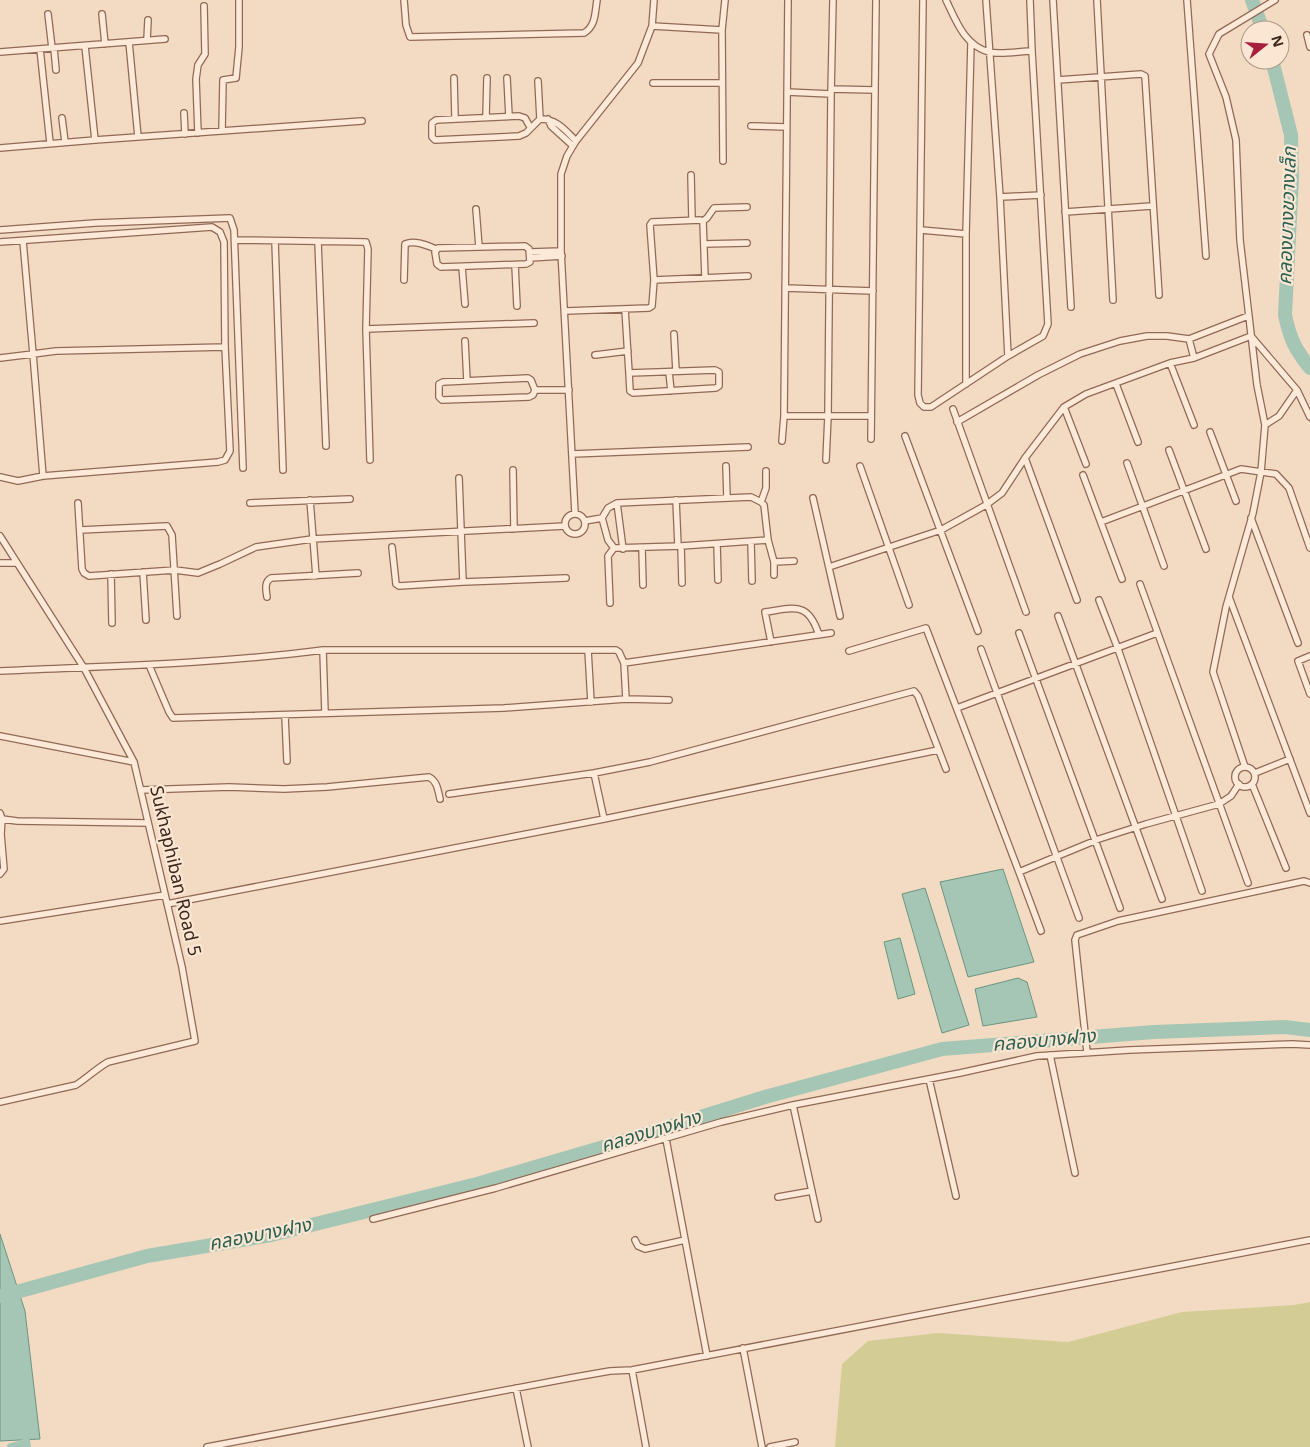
<svg xmlns="http://www.w3.org/2000/svg" width="1310" height="1447" viewBox="0 0 1310 1447" font-family="Georgia,'Noto Sans Thai',serif">
	<style>
		.green { fill: #d3cd95 }
		.water { fill: #a5c6b5; stroke: #6a9581 }
		.lines { fill: none; stroke-linecap: round; stroke-linejoin: round }
		.canal { stroke: #a5c6b5; stroke-width: 8 }
		.river { stroke: #a5c6b5; stroke-width: 14 }
		.minor-casing { stroke: #906957; stroke-width: 8 }
		.minor { stroke: #fde9d7; stroke-width: 5.5 }
		.labels { text-anchor: middle; dominant-baseline: central; stroke-width: 4.5; stroke-linejoin: round; paint-order: stroke }
		.street-label { font-size: 18px; fill: #3e261d; stroke: #fae6d3 }
		.water-label { font-size: 19px; font-style: italic; fill: #2a6051; stroke: #fae6d3 }
	</style>
	<rect width="100%" height="100%" fill="#f3dac2"/>
	<path class="green" d="M1310 1302V1447H835L842 1364 868 1341 938 1333 1068 1342 1182 1312 1294 1305Z"/>
	<path class="water" d="M1003 869 1034 962 968 977 940 882Z
		M925 888 969 1025 942 1033 902 894Z
		M900 938 915 994 898 999 884 942Z
		M1018 978 1027 982 1037 1017 983 1026 975 989Z
		M0 1234 25 1311 40 1439 0 1441Z"/>
	<g class="lines">
		<path class="canal" d="M24 1429 27 1447
			M11 1447 26 1443"/>
		<path class="river" d="M1252 0 1263 30
			M1272 60 1291 135 1292 178 1285 315C1290 339 1295 349 1310 368
			M2 1296 147 1256 271 1235 477 1184 607 1146 765 1097 942 1049 1154 1032 1285 1027 1310 1030"/>
		<defs>
			<path id="minor" d="M404 0 406 25 410 37 584 33C596 26 595 12 597 0
				M923 0 918 395 920 403 924 407H931L1008 356 1000 197 986 0
				M946 0C956 21 965 46 989 52 1000 55 1021 51 1032 51L1048 324 1043 336 1008 356
				M1030 0 1032 51
				M1053 0 1071 307
				M1097 0 1113 300
				M1187 0 1206 256
				M1275 0 1219 34 1209 54 1226 97 1236 140 1240 240 1257 385 1265 425 1279 416 1297 390
				M48 14 52 48
				M102 14 105 44
				M652 26 722 30
				M1307 35 1310 47
				M147 40 148 20
				M129 42 138 137
				M85 46 95 140
				M54 48 56 70
				M40 49 50 143
				M0 52 165 39
				M454 78 455 118
				M507 78 509 116
				M1058 80 1141 74 1145 76 1159 295
				M538 81 540 119C557 119 565 130 576 141
				M653 83H722
				M831 89 875 90
				M787 92 831 94
				M184 113 185 134
				M486 117 487 78
				M62 118 65 142
				M548 119 551 126 573 146
				M751 126 786 127
				M530 127 525 118 519 116 436 120 432 123V137L435 140 519 136 526 133 540 119
				M222 131 223 80 236 78 239 47V0
				M198 133 196 79 198 65 205 54 204 6
				M0 148 95 140 362 121
				M723 161 722 30 725 0
				M691 175 692 220
				M1000 197 1041 195
				M476 209 479 247
				M1065 212 1152 206
				M703 221 707 218 714 208 747 207
				M0 230 95 223 230 218 234 230 243 468
				M921 230 966 234
				M235 240 366 242 368 249 366 329 370 460
				M23 241 33 354 56 351 225 347
				M275 241 283 470
				M0 242 212 227 220 232 224 242 225 347 230 451 225 460 218 462 43 476 18 481 0 477
				M318 242 326 446
				M704 244 747 243
				M525 246 529 249 530 262 526 264 441 267 437 264 435 252 438 248Z
				M530 252 561 251
				M530 258 562 256
				M515 265 517 306
				M462 267 465 304
				M404 280 405 244C415 240 426 245 436 249
				M654 280 748 276
				M785 288 873 291
				M625 309 629 373 715 370 719 372V386L716 388 633 393 630 391 629 373
				M566 311 649 308 652 306 654 280 650 225 652 222 700 220 703 221 705 278
				M366 329 534 323
				M674 334 676 371
				M1251 336 1297 390 1310 417
				M1189 339 1194 358
				M465 341 467 381
				M595 355 628 351
				M0 358 33 354 43 476
				M1170 363 1194 425
				M669 372 671 391
				M528 378 531 380 535 390 533 395 529 397 442 400 439 397V384L443 382Z
				M966 384V234L971 43
				M1116 384 1138 442
				M535 390H569
				M1064 407 1086 464
				M953 409 1026 612
				M784 416H871
				M957 422 1038 375 1080 354 1120 341 1147 336H1167L1189 339 1248 316
				M1210 432 1236 501
				M905 436 978 631
				M871 439 876 0
				M782 441 784 416 788 0
				M1169 450 1206 549
				M572 454 748 447
				M1025 458 1077 600
				M826 460 828 416 831 94 833 0
				M1127 463 1164 566
				M726 466 727 498
				M860 466 909 605
				M513 470 514 529
				M1083 475 1122 579
				M459 478 463 582
				M813 498 840 616
				M310 500 316 576
				M676 500 678 546
				M761 502 766 488V471
				M78 503 82 569 84 573 89 576 175 570 198 573 220 564 256 547 312 539 565 526
				M250 503 350 499
				M617 503 623 549
				M575 513 561 251V174L567 156 576 141 638 63 652 26 654 0
				M565 524a10 10 0 1 1 20 0a10 10 0 1 1-20 0Z
				M1251 518 1298 643
				M585 521 602 518 608 508 617 503 751 497 761 502 764 505 768 540 681 546 614 548 608 540 602 518
				M1101 522 1241 469 1276 474 1289 488 1310 548
				M80 530 167 526 172 535 177 616
				M0 536 84 668 134 762 182 967 195 1041 108 1062C96 1069 87 1078 76 1085L0 1102
				M768 540 774 562V575
				M751 542 752 581
				M717 544 718 580
				M681 546 682 583
				M392 547 396 584 399 586 463 582 566 578
				M642 548 643 585
				M774 562 794 561
				M0 563H17
				M829 567 941 530 986 505 1002 493 1025 458 1064 407 1086 394 1170 363 1194 358 1251 336
				M143 572 146 620
				M111 574 112 623
				M1140 584 1248 883
				M267 597C266 590 264 582 271 578L358 573
				M1229 597 1310 813
				M1099 600 1118 649 1202 891
				M610 603 608 556 614 548
				M1058 616 1162 899
				M1019 633 1120 908
				M771 642 765 612C795 608 808 601 819 635
				M981 649 1079 918
				M323 650 325 713
				M588 650 591 702
				M849 651 926 628 1019 872 1099 839 1146 824 1219 804 1231 796 1239 784
				M1310 656 1298 661 1310 694
				M624 663 831 633
				M149 665 169 712 173 718 504 708 626 699 669 700
				M0 671C108 666 216 664 323 650H616L619 652 624 663 626 699
				M957 708 1157 633
				M285 716 287 761
				M0 736 134 762
				M1245 767 1213 672 1226 607 1253 513 1261 472 1265 425
				M1235 777a10 10 0 1 1 20 0a10 10 0 1 1-20 0Z
				M594 773 604 819
				M1255 773 1290 759
				M1252 784 1286 868
				M141 790 229 787 284 789 327 787 429 777C437 781 438 790 440 799
				M449 794 594 773 650 762 914 691 918 696 946 769
				M0 813 2 819 17 821 148 823
				M1019 872 1041 931
				M0 874 4 869 1 834 2 819H1
				M167 904 604 819 938 750
				M0 921 165 895
				M1087 1052 1075 940 1077 935 1118 921 1304 881 1310 883
				M1050 1055 1075 1173
				M929 1079 956 1196
				M793 1105 818 1219
				M666 1139 707 1356
				M778 1197 812 1191
				M373 1219 496 1188 721 1122 793 1105 960 1073 1037 1056 1129 1050 1292 1044 1310 1045
				M635 1240 638 1246 645 1249 685 1240
				M743 1348 762 1447
				M632 1370 646 1447
				M516 1388 528 1447
				M207 1447 570 1378 610 1371 632 1370 1310 1240
				M770 1447 795 1442"/>
		</defs>
		<use href="#minor" class="minor-casing"/>
		<use href="#minor" class="minor"/>
	</g>
	<g class="labels">
		<g class="street-label">
			<text transform="translate(175 871) rotate(77)">Sukhaphiban Road 5</text>
		</g>
		<g class="water-label">
			<text transform="translate(1288 216) rotate(-88)">คลองบางขวางเล็ก</text>
			<text transform="translate(1044 1041) rotate(-5)">คลองบางฝาง</text>
			<text transform="translate(651 1132) rotate(-17)">คลองบางฝาง</text>
			<text transform="translate(260 1235) rotate(-11)">คลองบางฝาง</text>
		</g>
	</g>
	<g transform="translate(1265 45) rotate(73)"><circle r="24" fill="#fae6d3" stroke="#af998a"/>
	<path d="M0-4L9 19L0 12L-9 19Z" fill="#a71f3d"/>
	<text y="-8" font-size="14" font-weight="bold" text-anchor="middle" fill="#3e261d">N</text>
	</g>
</svg>
